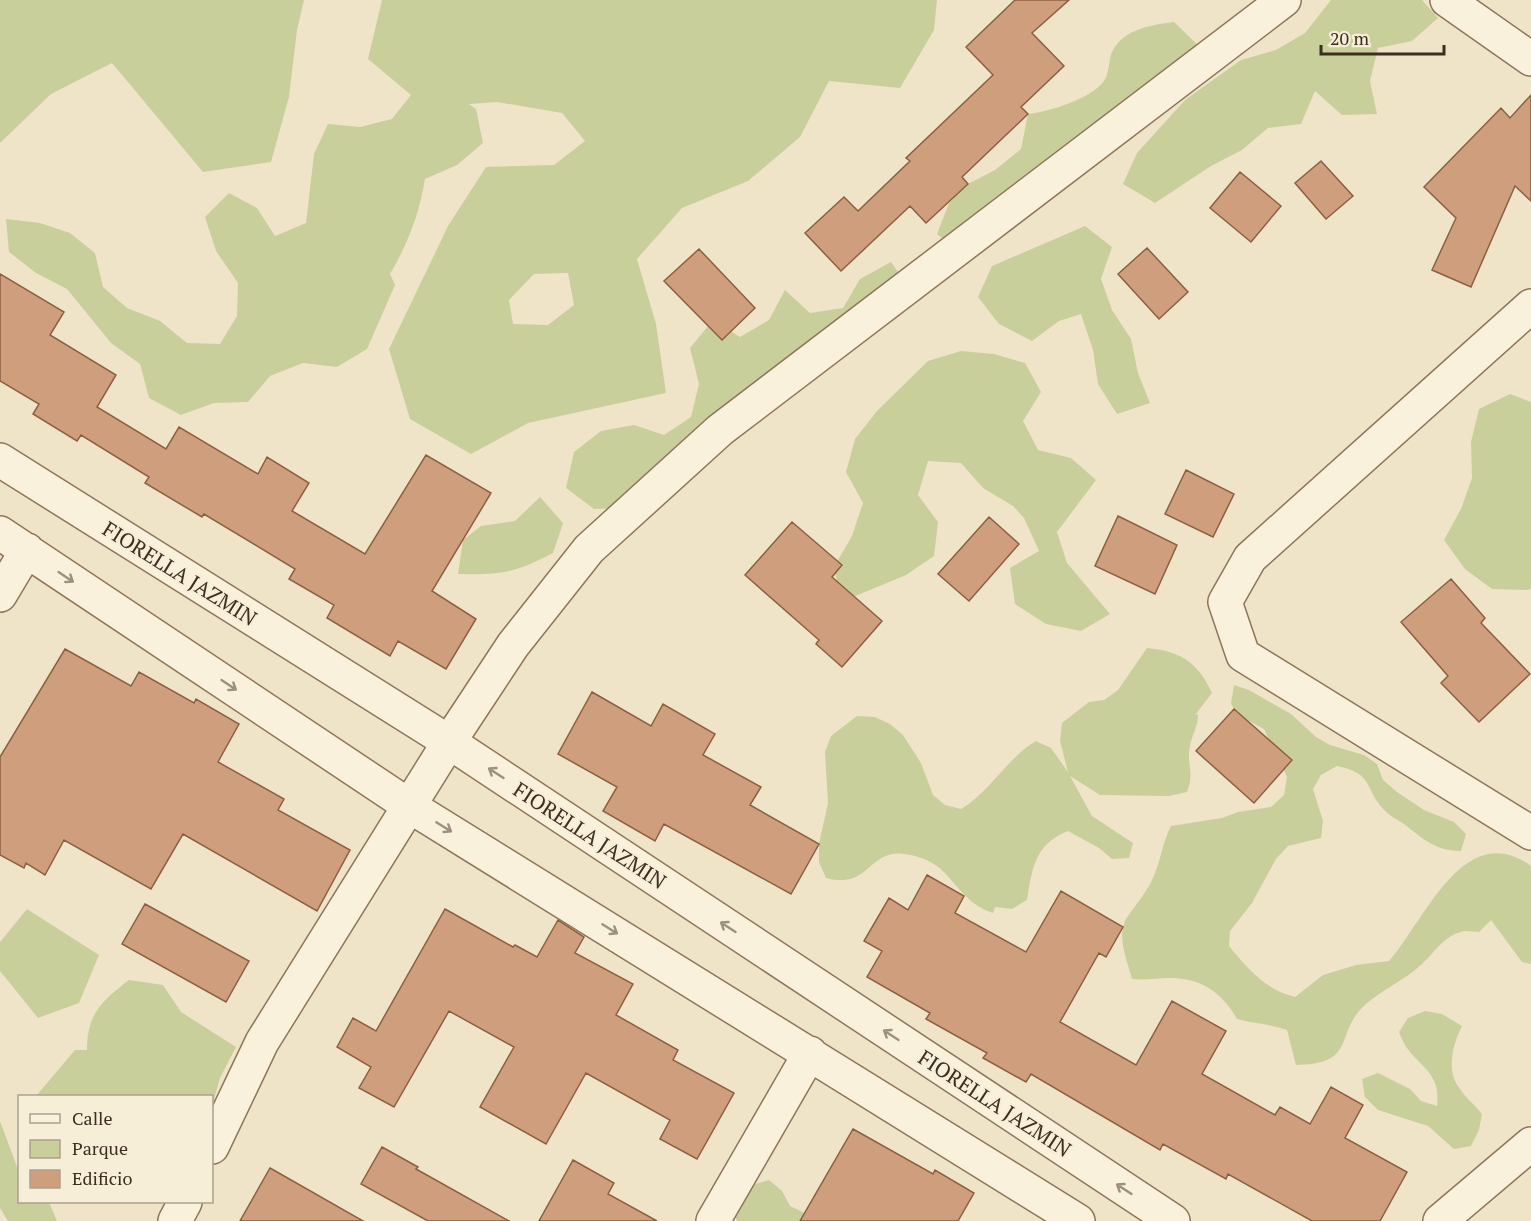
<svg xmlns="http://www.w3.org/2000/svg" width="1531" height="1221" viewBox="0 0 1531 1221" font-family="'PT Serif',serif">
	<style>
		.green { fill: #c9cf9b; fill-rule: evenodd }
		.building { fill: #cf9f7d; stroke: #8d5f41; stroke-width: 1.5 }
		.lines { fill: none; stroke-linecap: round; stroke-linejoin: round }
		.minor-casing { stroke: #8d765c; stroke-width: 36 }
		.minor { stroke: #faf1dc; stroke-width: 33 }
		.oneway { stroke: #9c907e }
		.labels { text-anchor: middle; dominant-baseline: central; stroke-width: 4.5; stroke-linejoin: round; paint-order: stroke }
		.street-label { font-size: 21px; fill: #3d2e20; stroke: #f7eed8 }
	</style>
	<rect width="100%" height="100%" fill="#f0e4c8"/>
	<path class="green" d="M0 0H304L297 30 289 97 271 162 203 172 112 63 51 94 0 143Z
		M382 0H937L934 30 900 88 829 81 800 137 748 181 682 208 637 259 656 324 666 393 528 423 471 454 410 419 389 349 448 226 486 167 554 165 585 141 562 113 497 102 469 104 476 109 483 143 457 165 425 179C419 215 408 243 390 274L395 285 367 349 337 367 303 363 270 376 248 402 214 403 181 415 149 398 140 364 111 343 67 289 36 273 9 252 6 219 40 223 70 233 95 253 103 287 127 308 160 321 187 343 220 344 237 316 238 283 216 251 205 217 229 193 257 208 275 236 306 223 314 154 328 124 360 127 392 119 411 95 368 59ZM568 273 574 305 548 325 513 324 509 300 534 274Z
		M1331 0H1422L1438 18 1412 41 1378 48 1370 81 1377 114 1342 115 1315 91 1301 124 1268 128 1242 150 1211 166 1155 203 1123 184 1137 153 1185 100 1241 60 1276 50 1305 33Z
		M1174 22 1199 46 964 258 937 234 949 203 968 184 995 170 1021 149 1028 114C1048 112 1091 99 1104 81 1110 73 1108 59 1113 50 1126 28 1152 25 1174 22Z
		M1085 226 1112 247 1101 279 1112 310 1131 339 1138 373 1150 403 1117 414 1098 384 1093 350 1081 314 1059 321 1032 341 999 324 978 297 992 266Z
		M891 262 909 288 820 367 798 391 628 508 594 509 566 488 574 452 601 431 634 425 664 435 691 417 699 384 690 348 713 320 740 337 769 320 785 290 810 313 843 308 860 279Z
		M961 351 994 354 1025 363 1041 392 1023 421 1038 450 1071 458 1096 480 1057 532 1067 563 1110 614 1081 631 1046 624 1015 604 1010 568 1039 551 1024 518 1013 506 983 488 961 463 928 461 918 495 938 522 934 556 906 575 841 602 834 567 852 536 863 503 846 472 855 439 877 411 928 361Z
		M1510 394 1531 402V589L1527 590 1492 589 1465 569 1444 540 1461 509 1472 478 1471 442 1479 409Z
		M540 497 563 523 553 553C515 573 500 575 458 574L463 540 481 526 515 521Z
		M1147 648C1180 651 1198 662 1212 693L1195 715 1198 714C1198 728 1192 734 1190 746 1186 764 1195 772 1187 792L1169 796 1100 795 1070 776 1092 816 1133 843 1129 858 1112 859 1099 848 1068 831C1035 844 1032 868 1027 900L1012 909 995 907 993 913C950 898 955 860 904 854 868 849 870 890 826 878L819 862V844L828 803 825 752 831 736 857 716 875 717 890 724 903 735 921 763 933 795 945 805 961 809C991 791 1006 759 1036 741L1051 748 1068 772 1060 741 1062 723 1089 702 1104 700 1118 690Z
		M1234 685 1249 690 1291 714 1316 737 1330 745 1364 755 1377 764 1383 780 1397 792 1424 810 1454 822 1466 834 1461 851C1436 851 1423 839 1404 824 1398 820 1390 816 1385 811 1363 788 1375 774 1337 766L1321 775 1313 789 1323 821 1321 838 1288 846 1276 859 1252 903 1230 931 1229 946C1247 968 1267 991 1295 997L1323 975 1356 965 1389 961C1424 922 1464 817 1531 866V964L1522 962 1491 920 1479 932C1474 932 1466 930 1461 932 1444 936 1434 953 1422 964 1405 980 1383 989 1366 1004 1333 1033 1359 1064 1296 1065L1287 1030C1271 1024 1255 1024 1237 1019 1226 999 1208 982 1183 979 1166 976 1149 981 1132 979 1127 960 1115 934 1128 916 1137 903 1146 893 1153 878 1161 861 1162 843 1171 826L1222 818 1238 812 1271 807 1284 795 1287 777 1264 729 1247 720 1234 709 1231 703Z
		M27 909 99 955 79 1003 38 1018 0 971V942Z
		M129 980 163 985 181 1012 236 1047 220 1078 212 1106V1096H36L75 1050H87C87 1013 102 1001 129 980Z
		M1425 1011 1442 1014 1462 1026C1453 1044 1445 1071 1460 1089 1466 1098 1475 1105 1482 1114L1479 1130 1471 1146 1454 1149 1428 1126 1378 1110 1365 1097 1362 1079 1378 1073 1410 1089 1421 1101 1437 1106C1442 1066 1411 1067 1399 1032L1408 1018Z
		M0 1121 19 1172 20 1202H49L57 1221H8L0 1208Z
		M769 1180 782 1191 790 1206 821 1221H737L734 1214 752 1185Z"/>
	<path class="building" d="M1015 0H1069L1032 33 1064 66 1021 107 1028 114 962 177 968 184 926 223 910 206 841 271 805 233 844 197 858 211 910 161 906 158 993 75 966 47Z
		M1531 95V201L1515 186 1471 287 1432 270 1456 218 1424 187 1501 108 1510 118Z
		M1321 161 1353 196 1326 219 1295 183Z
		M1240 172 1281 206 1251 242 1210 208Z
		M1147 248 1188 292 1159 319 1118 274Z
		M699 249 755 308 722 340 664 281Z
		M0 274 64 312 50 335 116 375 97 407 166 449 179 427 258 474 267 457 309 483 292 511 365 554 426 455 491 493 432 591 476 619 446 669 398 641 390 656 327 618 334 605 289 579 295 569 204 514 202 517 145 483 149 477 81 435 77 441 33 414 39 404 0 381Z
		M1186 470 1234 494 1213 537 1165 514Z
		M1118 516 1177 545 1155 594 1095 566Z
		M989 517 1019 544 969 601 938 574Z
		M792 522 842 565 832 577 882 621 842 667 816 644 819 640 745 575Z
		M1451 579 1485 618 1481 623 1530 674 1479 722 1441 683 1448 676 1401 622Z
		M65 649 131 686 139 672 194 703 196 699 239 724 218 762 284 799 278 810 350 850 317 911 183 834 151 889 64 840 45 875 26 863 24 868 0 855V757Z
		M592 692 651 726 663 704 715 734 703 755 761 787 750 805 819 844 791 894 664 824 655 841 603 811 617 787 558 754Z
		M1234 709 1292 760 1254 803 1196 751Z
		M927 875 964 896 955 913 1026 952 1061 891 1123 927 1106 957 1099 953 1060 1022 1136 1065 1172 1001 1226 1031 1202 1074 1275 1115 1280 1107 1310 1124 1331 1087 1363 1105 1345 1138 1407 1172 1380 1221H1312L1228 1174 1226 1179 1163 1144 1160 1150 1031 1074 1026 1082 983 1058 987 1053 926 1019 930 1013 867 977 882 951 864 941 889 898 908 910Z
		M145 904 249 961 226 1002 122 944Z
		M445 909 513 947 515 945 537 957 558 920 584 937 575 953 633 984 616 1015 678 1050 673 1060 734 1093 697 1159 660 1139 670 1120 586 1073 546 1144 480 1107 514 1047 449 1011 394 1107 359 1088 371 1067 337 1047 353 1018 376 1031Z
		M853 1129 933 1174 935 1170 974 1193 958 1221H800Z
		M382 1147 418 1167 416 1169 509 1221H428L361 1184Z
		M573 1160 614 1183 608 1194 657 1221H539Z
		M270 1168 363 1221H240Z"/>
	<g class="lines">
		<defs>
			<path id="minor" d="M1447 0 1531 59
				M1531 306 1250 558 1225 602 1243 655 1531 833
				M0 460 449 742 1173 1221
				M0 533 411 807 1078 1221
				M0 595 27 550
				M212 1147 262 1042 449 742 513 645 589 549 720 430 1284 0
				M175 1221 185 1202
				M713 1221 810 1053
				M1440 1221 1531 1144"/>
		</defs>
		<use href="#minor" class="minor-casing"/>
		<use href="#minor" class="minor"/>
	</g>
	<defs><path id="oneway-shaft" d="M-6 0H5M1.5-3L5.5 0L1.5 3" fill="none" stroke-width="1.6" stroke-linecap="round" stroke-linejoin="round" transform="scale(1.5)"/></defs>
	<g class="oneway">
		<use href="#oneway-shaft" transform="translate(66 577) rotate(34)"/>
		<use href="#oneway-shaft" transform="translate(229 685) rotate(34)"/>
		<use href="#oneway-shaft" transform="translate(496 773) rotate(-147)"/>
		<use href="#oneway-shaft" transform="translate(444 827) rotate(32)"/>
		<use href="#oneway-shaft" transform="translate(728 927) rotate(-147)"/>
		<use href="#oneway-shaft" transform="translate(610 929) rotate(32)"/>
		<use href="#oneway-shaft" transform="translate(891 1035) rotate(-147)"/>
		<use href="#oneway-shaft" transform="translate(1124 1189) rotate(-147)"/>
	</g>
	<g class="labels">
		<g class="street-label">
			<text transform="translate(180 573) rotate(32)">FIORELLA JAZMIN</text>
			<text transform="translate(590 835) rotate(33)">FIORELLA JAZMIN</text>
			<text transform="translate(995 1103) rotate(33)">FIORELLA JAZMIN</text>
		</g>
	</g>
	<rect x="18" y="1095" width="195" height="108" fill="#f7eed8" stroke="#ada18e" stroke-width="1.5"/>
	<rect x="30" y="1114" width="30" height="9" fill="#faf1dc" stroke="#ada18e" stroke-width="1.5"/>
	<text x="72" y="1125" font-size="18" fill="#3d2e20">Calle</text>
	<rect x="30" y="1140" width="30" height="18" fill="#c9cf9b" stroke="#ada18e" stroke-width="1.5"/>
	<text x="72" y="1155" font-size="18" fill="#3d2e20">Parque</text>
	<rect x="30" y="1170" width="30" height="18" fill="#cf9f7d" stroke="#ada18e" stroke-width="1.5"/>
	<text x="72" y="1185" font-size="18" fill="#3d2e20">Edificio</text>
	<path d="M1321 45v9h123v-9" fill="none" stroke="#3d2e20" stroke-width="3"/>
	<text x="1330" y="45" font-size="18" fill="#3d2e20" stroke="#f7eed8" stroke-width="4.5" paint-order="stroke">20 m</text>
</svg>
